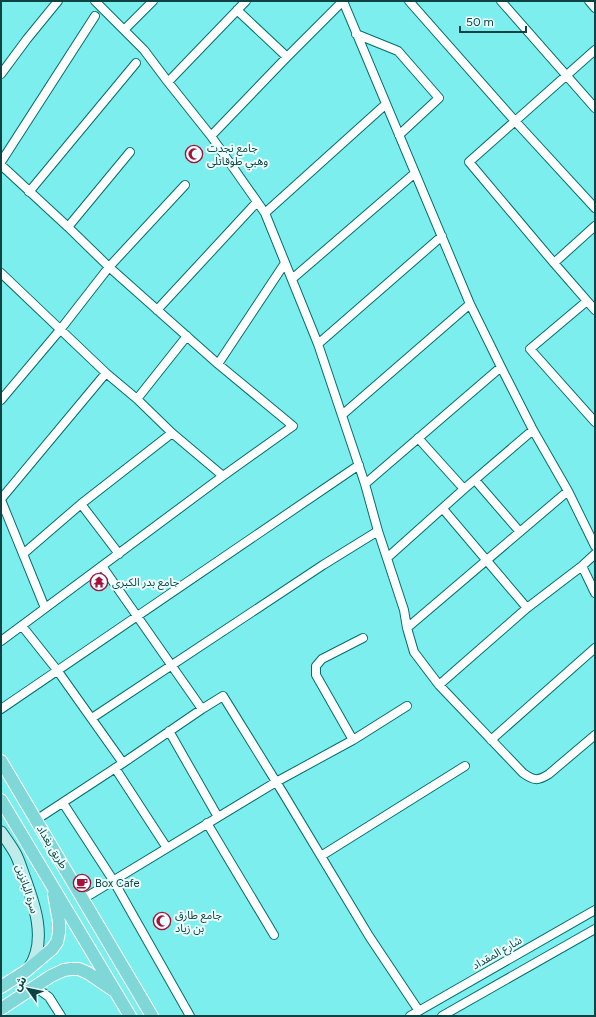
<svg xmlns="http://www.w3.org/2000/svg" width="596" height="1017" viewBox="0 0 596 1017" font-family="Figtree,'Noto Sans Arabic',sans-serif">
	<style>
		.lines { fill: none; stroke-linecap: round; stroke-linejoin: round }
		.minor-casing { stroke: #026e6f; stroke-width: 10 }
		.secondary-casing { stroke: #026e6f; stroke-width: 13 }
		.primary-casing { stroke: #fff; stroke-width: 14 }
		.minor { stroke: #fff; stroke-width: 8 }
		.secondary { stroke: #bfebeb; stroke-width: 11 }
		.primary { stroke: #80d7d7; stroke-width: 12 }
		.labels { text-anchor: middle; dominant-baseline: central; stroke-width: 4; stroke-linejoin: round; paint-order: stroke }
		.poi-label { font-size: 11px; fill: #0f4242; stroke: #ebfffe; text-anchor: start }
		.street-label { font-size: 11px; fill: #0f4242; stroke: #ebfffe }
	</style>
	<rect width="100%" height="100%" fill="#7deeee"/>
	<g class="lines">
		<defs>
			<path id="minor" d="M95 1 144 50 168 82 211 136 265 213 318 344 365 484 378 531 404 610 407 628 414 652 439 685 523 773C534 781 538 781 549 774L595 735
				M343 1 470 304 501 367 533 430 568 491 595 546
				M409 1 515 121 595 208
				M501 1 595 108
				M589 1 595 8
				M237 10 287 57
				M124 30 153 1
				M356 34 398 51 439 98 399 135
				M595 50 469 162 554 263 595 310
				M1 74 27 39 58 1
				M168 82 246 1
				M211 136 287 57 343 1
				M1 162 95 16
				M1 165 68 227 109 267 218 364 293 426 223 476 1 641
				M29 192 136 63
				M265 213 386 104
				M68 227 130 152
				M554 263 595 226
				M1 273 106 373 137 399 172 433 223 476
				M292 279 415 173
				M587 301 530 349 595 422
				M157 310 257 202
				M318 344 442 236
				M218 364 285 263
				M137 399 187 336
				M1 400 60 330 109 267 185 185
				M342 415 470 304
				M418 438 464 489
				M475 480 520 532
				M365 484 501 367
				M1 499 106 373
				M1 500 45 608
				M81 504 119 554
				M443 509 527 608
				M23 554 81 504 172 433
				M387 558 464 489 533 430
				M102 566 202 709
				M582 566 595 593
				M22 626 57 670 123 763
				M407 628 568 491
				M439 685 527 608 582 566 595 554
				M1 709 359 465
				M92 718 323 565 378 531
				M169 731 218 817
				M353 740 316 675V666L322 659 363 638
				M491 740 595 648
				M115 768 167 848
				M63 803 113 880 190 1016
				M36 820 123 763 202 709 223 696 283 793 369 936 419 1011
				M207 823 274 935
				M321 856 465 766
				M83 899 276 782 353 740 407 706
				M35 987 49 997 61 1016
				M410 1016 595 910
				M442 1016 595 929"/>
			<path id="secondary" d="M1 832C6 839 11 846 15 853 19 860 21 868 24 876 34 903 48 941 29 968"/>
			<path id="primary" d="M1 761 152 1016
				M1 800 130 1016
				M1 987 26 971 52 949 57 942 59 933V922L54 894
				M1 1009 51 976 64 970 71 969H79L88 973 113 990"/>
		</defs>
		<use href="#minor" class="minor-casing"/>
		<use href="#secondary" class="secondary-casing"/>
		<use href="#primary" class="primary-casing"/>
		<use href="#minor" class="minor"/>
		<use href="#secondary" class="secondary"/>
		<use href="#primary" class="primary"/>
	</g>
	<defs>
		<symbol id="mosque-ring" viewBox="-11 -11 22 22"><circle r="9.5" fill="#ebfffe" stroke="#a81039" stroke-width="1.5"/><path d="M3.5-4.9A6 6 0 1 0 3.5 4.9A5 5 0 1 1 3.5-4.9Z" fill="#a81039"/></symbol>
		<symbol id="temple-ring" viewBox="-11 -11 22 22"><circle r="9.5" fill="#ebfffe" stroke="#a81039" stroke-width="1.5"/><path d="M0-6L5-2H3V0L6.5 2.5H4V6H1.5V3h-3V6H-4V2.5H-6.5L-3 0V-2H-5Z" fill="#a81039"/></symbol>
		<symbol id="cafe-ring" viewBox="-11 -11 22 22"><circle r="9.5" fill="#ebfffe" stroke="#a81039" stroke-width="1.5"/><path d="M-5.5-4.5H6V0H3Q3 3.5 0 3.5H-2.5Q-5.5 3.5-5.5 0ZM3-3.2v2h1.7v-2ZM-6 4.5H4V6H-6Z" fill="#a81039"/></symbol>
	</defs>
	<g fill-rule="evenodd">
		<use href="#mosque-ring" x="184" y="144" width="20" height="20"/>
		<use href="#temple-ring" x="89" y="572" width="20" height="20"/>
		<use href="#cafe-ring" x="72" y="873" width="20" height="20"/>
		<use href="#mosque-ring" x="152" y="911" width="20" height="20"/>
	</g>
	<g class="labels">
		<g class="poi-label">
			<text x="207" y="148">جامع نجدت<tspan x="207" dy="13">وهبي طوقاتلى</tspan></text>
			<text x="112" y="582">جامع بدر الكبرى</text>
			<text x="95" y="883">Box Cafe</text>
			<text x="175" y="915">جامع طارق<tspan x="175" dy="13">بن زياد</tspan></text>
		</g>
		<g class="street-label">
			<text transform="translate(52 847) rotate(59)">طريق بغداد</text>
			<text transform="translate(27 889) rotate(72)">سرة البانزين</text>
			<text transform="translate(497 953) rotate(-30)">شارع المقداد</text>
		</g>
	</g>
	<rect width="596" height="1017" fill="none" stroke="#0f4242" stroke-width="4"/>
	<g transform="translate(28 989) rotate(303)" stroke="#ebfffe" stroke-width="3" paint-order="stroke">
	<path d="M0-3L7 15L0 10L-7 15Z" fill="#0f4242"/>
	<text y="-6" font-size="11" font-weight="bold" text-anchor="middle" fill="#0f4242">ش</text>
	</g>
	<path d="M460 26v6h66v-6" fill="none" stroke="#0f4242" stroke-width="2"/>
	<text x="466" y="26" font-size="12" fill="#0f4242" stroke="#ebfffe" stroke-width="3" paint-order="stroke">50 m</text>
</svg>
